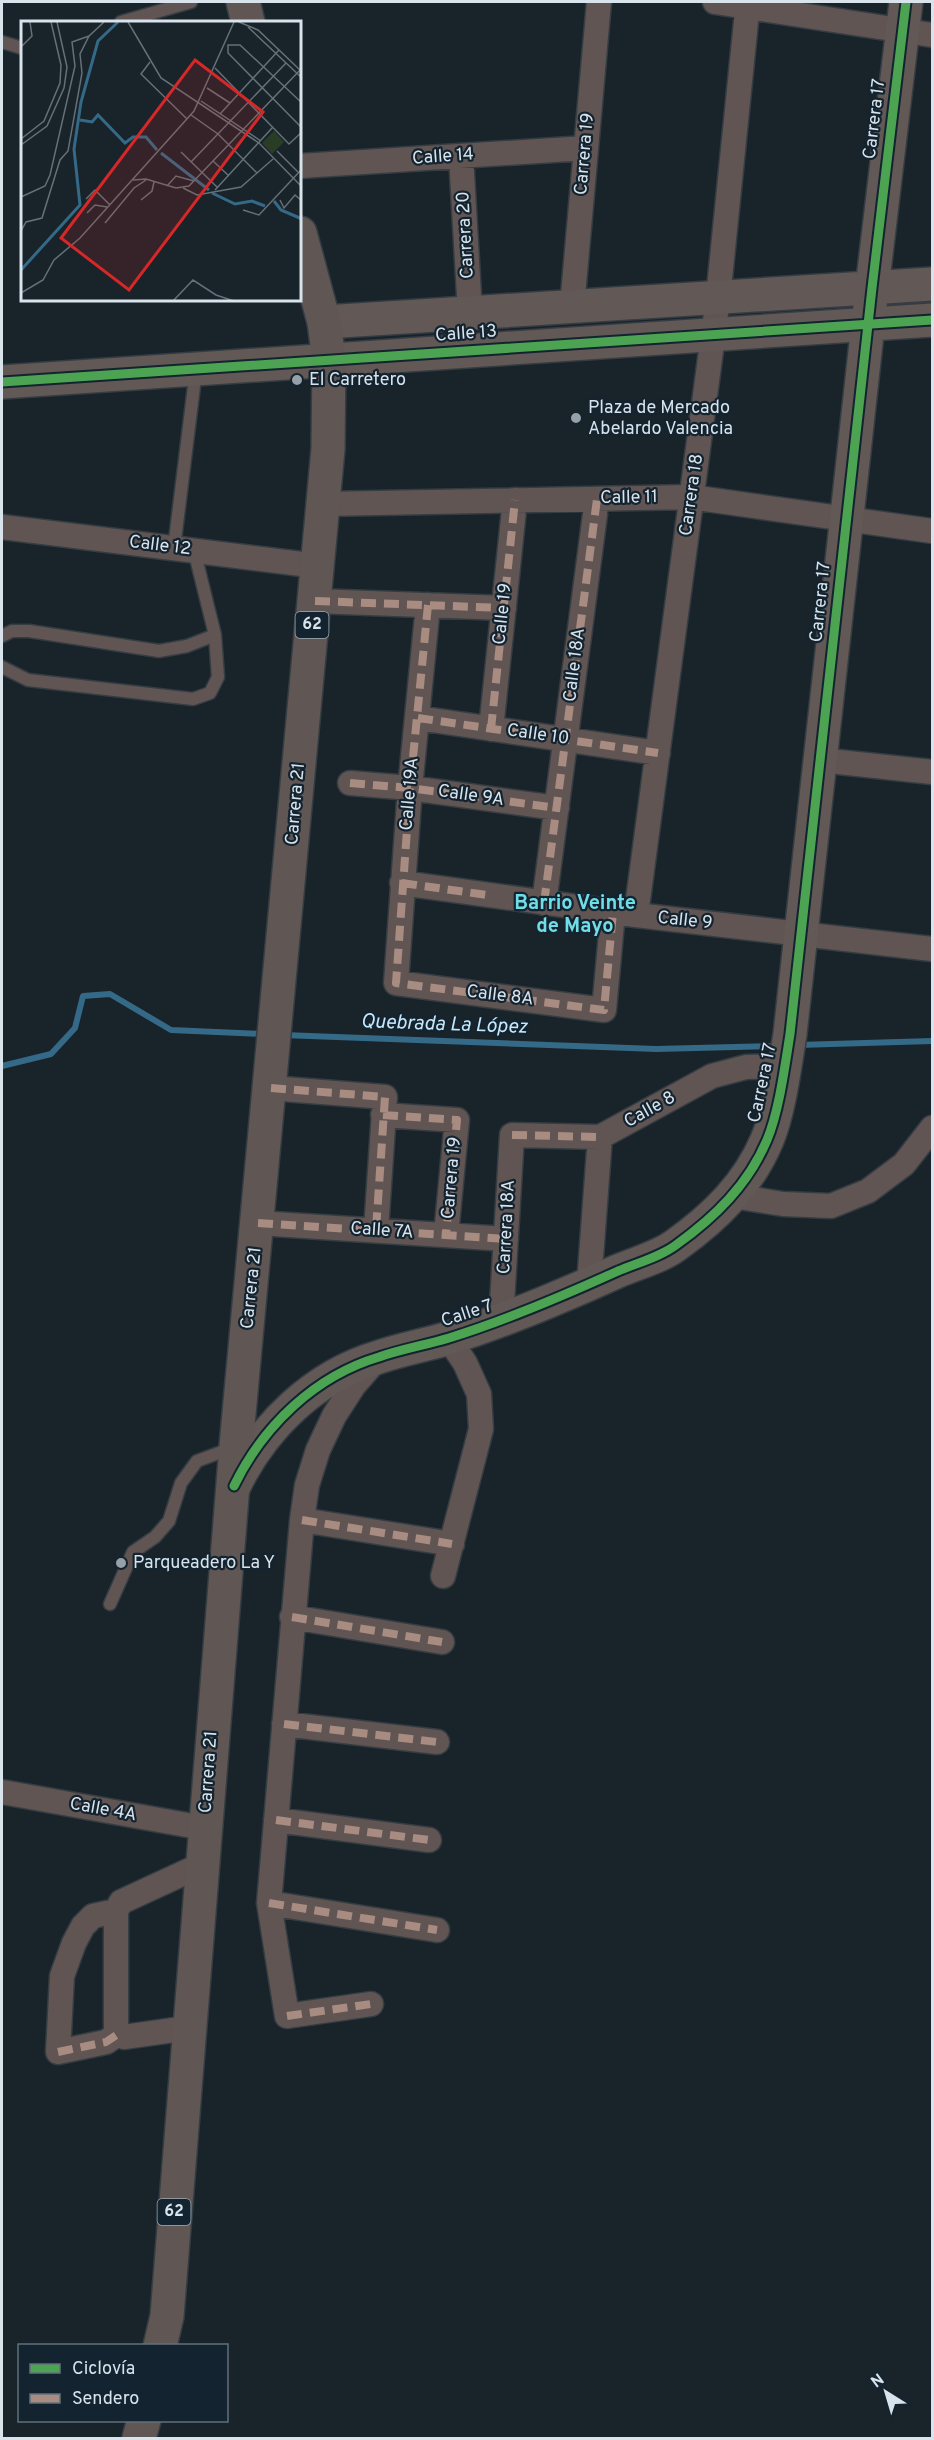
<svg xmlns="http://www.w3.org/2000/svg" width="934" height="2440" viewBox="0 0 934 2440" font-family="Overpass,sans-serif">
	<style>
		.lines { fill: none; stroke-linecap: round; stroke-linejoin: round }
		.stream { stroke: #346a87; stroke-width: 6 }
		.lane-casing { stroke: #353d43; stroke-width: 15 }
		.street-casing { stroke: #353d43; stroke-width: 27 }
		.secondary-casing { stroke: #353d43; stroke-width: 36 }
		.primary-casing { stroke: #353d43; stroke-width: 36 }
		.lane { stroke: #605553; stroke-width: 12 }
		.street { stroke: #605553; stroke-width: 24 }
		.secondary { stroke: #625855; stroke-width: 33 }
		.primary { stroke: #605654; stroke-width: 33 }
		.quiet { stroke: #a88b81; stroke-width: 8; stroke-dasharray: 15 8; stroke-linecap: butt }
		.cycleway-casing { stroke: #132430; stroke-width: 13 }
		.cycleway { stroke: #4ca352; stroke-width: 9 }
		.poi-dot { fill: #95a0a7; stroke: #132430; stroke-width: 2 }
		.labels { text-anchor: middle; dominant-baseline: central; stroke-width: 4.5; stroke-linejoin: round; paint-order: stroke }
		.shield { fill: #132430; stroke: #9daab3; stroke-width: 1.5 }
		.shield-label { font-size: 16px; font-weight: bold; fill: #d8e3eb }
		.street-label { font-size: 18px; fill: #d8e3eb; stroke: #132430 }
		.poi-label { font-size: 18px; fill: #d8e3eb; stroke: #132430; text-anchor: start }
		.neighbourhood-label { font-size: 20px; font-weight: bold; fill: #71dde6; stroke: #132430 }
		.water-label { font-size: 20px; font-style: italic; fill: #c7e8fb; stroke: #132430 }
		.inset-river { fill: none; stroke: #346a87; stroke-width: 3 }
		.inset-road { fill: none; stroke: #657077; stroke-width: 1.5 }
		.view { fill: #d62828; fill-opacity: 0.15; stroke: #d62828; stroke-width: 3 }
		.inset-edge { fill: none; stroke: #d8e3eb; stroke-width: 3 }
	</style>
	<rect width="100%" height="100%" fill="#19232a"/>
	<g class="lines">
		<path class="stream" d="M283 1035 656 1049 779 1046
			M798 1045 932 1041
			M2 1066 51 1054 75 1028 83 996 110 994 171 1030 263 1034"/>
		<defs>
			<path id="lane" d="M121 22 191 2
				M2 42 22 48
				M174 548 196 370
				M2 636 12 631H29L159 651 187 646 215 635
				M2 667 28 680 193 699 210 693 218 677 215 635 194 550
				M110 1604 133 1552 155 1537 169 1521 181 1483 197 1461 232 1448"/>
			<path id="street" d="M715 2 932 35
				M461 156 470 313
				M300 166 586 148
				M572 307 599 2
				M323 504 691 497 932 531
				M2 527 318 566
				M315 601 504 608
				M428 605 410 788 396 983 604 1010 613 912
				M418 718 658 753
				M491 729 515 500
				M820 760 932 772
				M350 783 410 788 557 808
				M402 883 636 915 932 949
				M544 903 597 499
				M636 915 718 298 748 2
				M271 1088 385 1097 376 1230
				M383 1115 457 1120 446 1235
				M733 1196 783 1204 831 1206 868 1191 904 1164 932 1128
				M258 1223 506 1239
				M589 1284 600 1137
				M501 1320 512 1135 600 1137 712 1076 746 1067 786 1066
				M302 1520 452 1544
				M443 1576 481 1429 479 1394 465 1363 448 1338
				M292 1617 442 1642
				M284 1724 437 1742
				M2 1792 204 1828
				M276 1820 429 1840
				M269 1903 437 1930
				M116 1911 93 1916 83 1926 74 1943 62 1976 58 2052 106 2042 118 2034
				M371 2004 287 2016 269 1903 302 1520 307 1485 318 1450 334 1416 354 1385 375 1361
				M188 2028 124 2037 118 2034 116 2029V1911L121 1902 201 1865"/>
			<path id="secondary" d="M324 322 932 284
				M2 382 932 320
				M234 1486C263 1426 315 1376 379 1357 402 1349 426 1345 449 1338 507 1320 563 1296 618 1271 637 1263 660 1257 676 1245 715 1217 748 1185 767 1140 779 1112 785 1065 790 1034L872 288 906 2"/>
			<path id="primary" d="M243 2 248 22
				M160 2346 167 2316 236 1446 328 449 329 360 324 322 300 233
				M139 2438 144 2420"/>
		</defs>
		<use href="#lane" class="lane-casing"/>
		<use href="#street" class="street-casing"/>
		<use href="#secondary" class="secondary-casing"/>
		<use href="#primary" class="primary-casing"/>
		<use href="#lane" class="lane"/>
		<use href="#street" class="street"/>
		<use href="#secondary" class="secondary"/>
		<use href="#primary" class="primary"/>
		<path class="quiet" d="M315 601 504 608
			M428 605 410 788 396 983 604 1010 613 912
			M418 718 658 753
			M491 729 515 500
			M350 783 410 788 557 808
			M402 883 487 895
			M544 903 597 499
			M271 1088 385 1097 376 1230
			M383 1115 457 1120 446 1235
			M512 1135 600 1137
			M258 1223 506 1239
			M302 1520 452 1544
			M292 1617 442 1642
			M284 1724 437 1742
			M276 1820 429 1840
			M269 1903 437 1930
			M287 2016 371 2004
			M58 2052 106 2042 118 2034"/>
		<defs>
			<path id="cycleway" d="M2 382 932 320
				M234 1486C263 1426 315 1376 379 1357 402 1349 426 1345 449 1338 507 1320 563 1296 618 1271 637 1263 660 1257 676 1245 715 1217 748 1185 767 1140 779 1112 785 1065 790 1034L872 288 906 2"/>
		</defs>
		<use href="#cycleway" class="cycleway-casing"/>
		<use href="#cycleway" class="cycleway"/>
	</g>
	<g class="poi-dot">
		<circle cx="297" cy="380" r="6"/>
		<circle cx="576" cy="418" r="6"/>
		<circle cx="121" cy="1563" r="6"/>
	</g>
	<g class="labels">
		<g class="shield">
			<rect x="295.5" y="612" width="33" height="26" rx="4.5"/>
			<rect x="157.5" y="2199" width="33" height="26" rx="4.5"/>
		</g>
		<g class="shield-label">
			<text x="312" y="625">62</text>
			<text x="174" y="2212">62</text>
		</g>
		<g class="street-label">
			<text transform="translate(875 119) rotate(-83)">Carrera 17</text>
			<text transform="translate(585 154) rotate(-85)">Carrera 19</text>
			<text transform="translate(443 157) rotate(-4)">Calle 14</text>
			<text transform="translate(466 235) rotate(-93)">Carrera 20</text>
			<text transform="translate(466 334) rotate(-4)">Calle 13</text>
			<text transform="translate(692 495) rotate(-82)">Carrera 18</text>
			<text transform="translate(629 498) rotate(-1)">Calle 11</text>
			<text transform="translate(160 546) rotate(7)">Calle 12</text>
			<text transform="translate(821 602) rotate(-84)">Carrera 17</text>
			<text transform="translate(503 614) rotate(-84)">Calle 19</text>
			<text transform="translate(575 665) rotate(-83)">Calle 18A</text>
			<text transform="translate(538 735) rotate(8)">Calle 10</text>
			<text transform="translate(410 794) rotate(-85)">Calle 19A</text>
			<text transform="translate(471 796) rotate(8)">Calle 9A</text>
			<text transform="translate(296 804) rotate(-85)">Carrera 21</text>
			<text transform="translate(685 921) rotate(6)">Calle 9</text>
			<text transform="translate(500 996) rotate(7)">Calle 8A</text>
			<text transform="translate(763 1083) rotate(-78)">Carrera 17</text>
			<text transform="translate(650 1110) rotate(-29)">Calle 8</text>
			<text transform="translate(452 1178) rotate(-85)">Carrera 19</text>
			<text transform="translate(507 1227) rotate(-87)">Carrera 18A</text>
			<text transform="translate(382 1231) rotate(4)">Calle 7A</text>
			<text transform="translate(252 1288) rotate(-84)">Carrera 21</text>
			<text transform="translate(467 1314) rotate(-18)">Calle 7</text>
			<text transform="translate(209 1772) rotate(-86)">Carrera 21</text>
			<text transform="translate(103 1810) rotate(10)">Calle 4A</text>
		</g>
		<g class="poi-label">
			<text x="309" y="380">El Carretero</text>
			<text x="588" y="408">Plaza de Mercado<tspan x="588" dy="21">Abelardo Valencia</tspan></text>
			<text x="133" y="1563">Parqueadero La Y</text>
		</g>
		<g class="neighbourhood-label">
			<text x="575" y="904">Barrio Veinte<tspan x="575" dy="23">de Mayo</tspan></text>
		</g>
		<g class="water-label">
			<text transform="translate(444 1025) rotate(2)">Quebrada La López</text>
		</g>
	</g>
	<g transform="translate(21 21)">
		<rect width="280" height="280" fill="#19232a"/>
		<path d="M253 110 263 121 251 133 241 122Z" fill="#293c26"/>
		<path class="inset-river" d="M59 99 71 101 77 94 104 122 112 116H125L136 129M140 132 188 169M191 172 214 183 231 180 244 185M253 180 260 189 281 198M0 249 59 184 53 128 60 81 77 20 97 1"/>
		<path class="inset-road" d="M107 1 140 57 238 122 281 166M218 1 237 9 279 49M227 6 281 57M0 26 11 15 9 1M129 41 120 53 166 98M194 47 268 123 281 111M186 67 209 82M180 80 240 120M281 82 219 24H207V32L281 107M199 93 258 29M170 94 197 113 236 152M0 118 23 100 39 62 40 44 30 1M0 124 26 105 43 67 46 46 36 1M256 130 277 151M160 131 197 167M192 140 208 155M170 141 265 42M112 159 125 158 155 167 168 165 281 47M146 165 155 155 173 160M162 167 176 174 220 166 252 138M194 169 252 106M0 176 24 165 29 154 54 45 51 21 68 15 83 1M65 178 74 169 89 184M120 179 131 170 133 161M259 179 263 187 274 174 281 180M222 189 238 194 281 148M66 192 74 184 86 186M84 202 113 167 125 159M0 210 5 201 21 197 39 139 47 130 61 52 59 33 68 15M0 272 22 259 33 239 59 217 173 90 213 1M152 280 172 259 195 274 213 280"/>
		<path class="view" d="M174 39 242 91 108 269 40 217Z"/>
		<rect width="280" height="280" class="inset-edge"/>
	</g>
	<rect width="934" height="2440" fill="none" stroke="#d8e3eb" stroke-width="6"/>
	<rect x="18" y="2344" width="210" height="78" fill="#132430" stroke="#62707b" stroke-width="1.5"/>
	<rect x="30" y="2364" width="30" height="9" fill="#4ca352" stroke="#62707b" stroke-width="1.5"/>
	<text x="72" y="2374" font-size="18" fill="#d8e3eb">Ciclovía</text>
	<rect x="30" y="2394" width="30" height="9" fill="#a88b81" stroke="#62707b" stroke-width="1.5"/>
	<text x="72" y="2404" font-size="18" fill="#d8e3eb">Sendero</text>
	<g transform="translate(886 2392) rotate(323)" stroke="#132430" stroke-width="4.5" paint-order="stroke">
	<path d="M0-4.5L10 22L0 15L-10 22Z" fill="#d8e3eb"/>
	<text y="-9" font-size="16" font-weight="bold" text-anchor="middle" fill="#d8e3eb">N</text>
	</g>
</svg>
